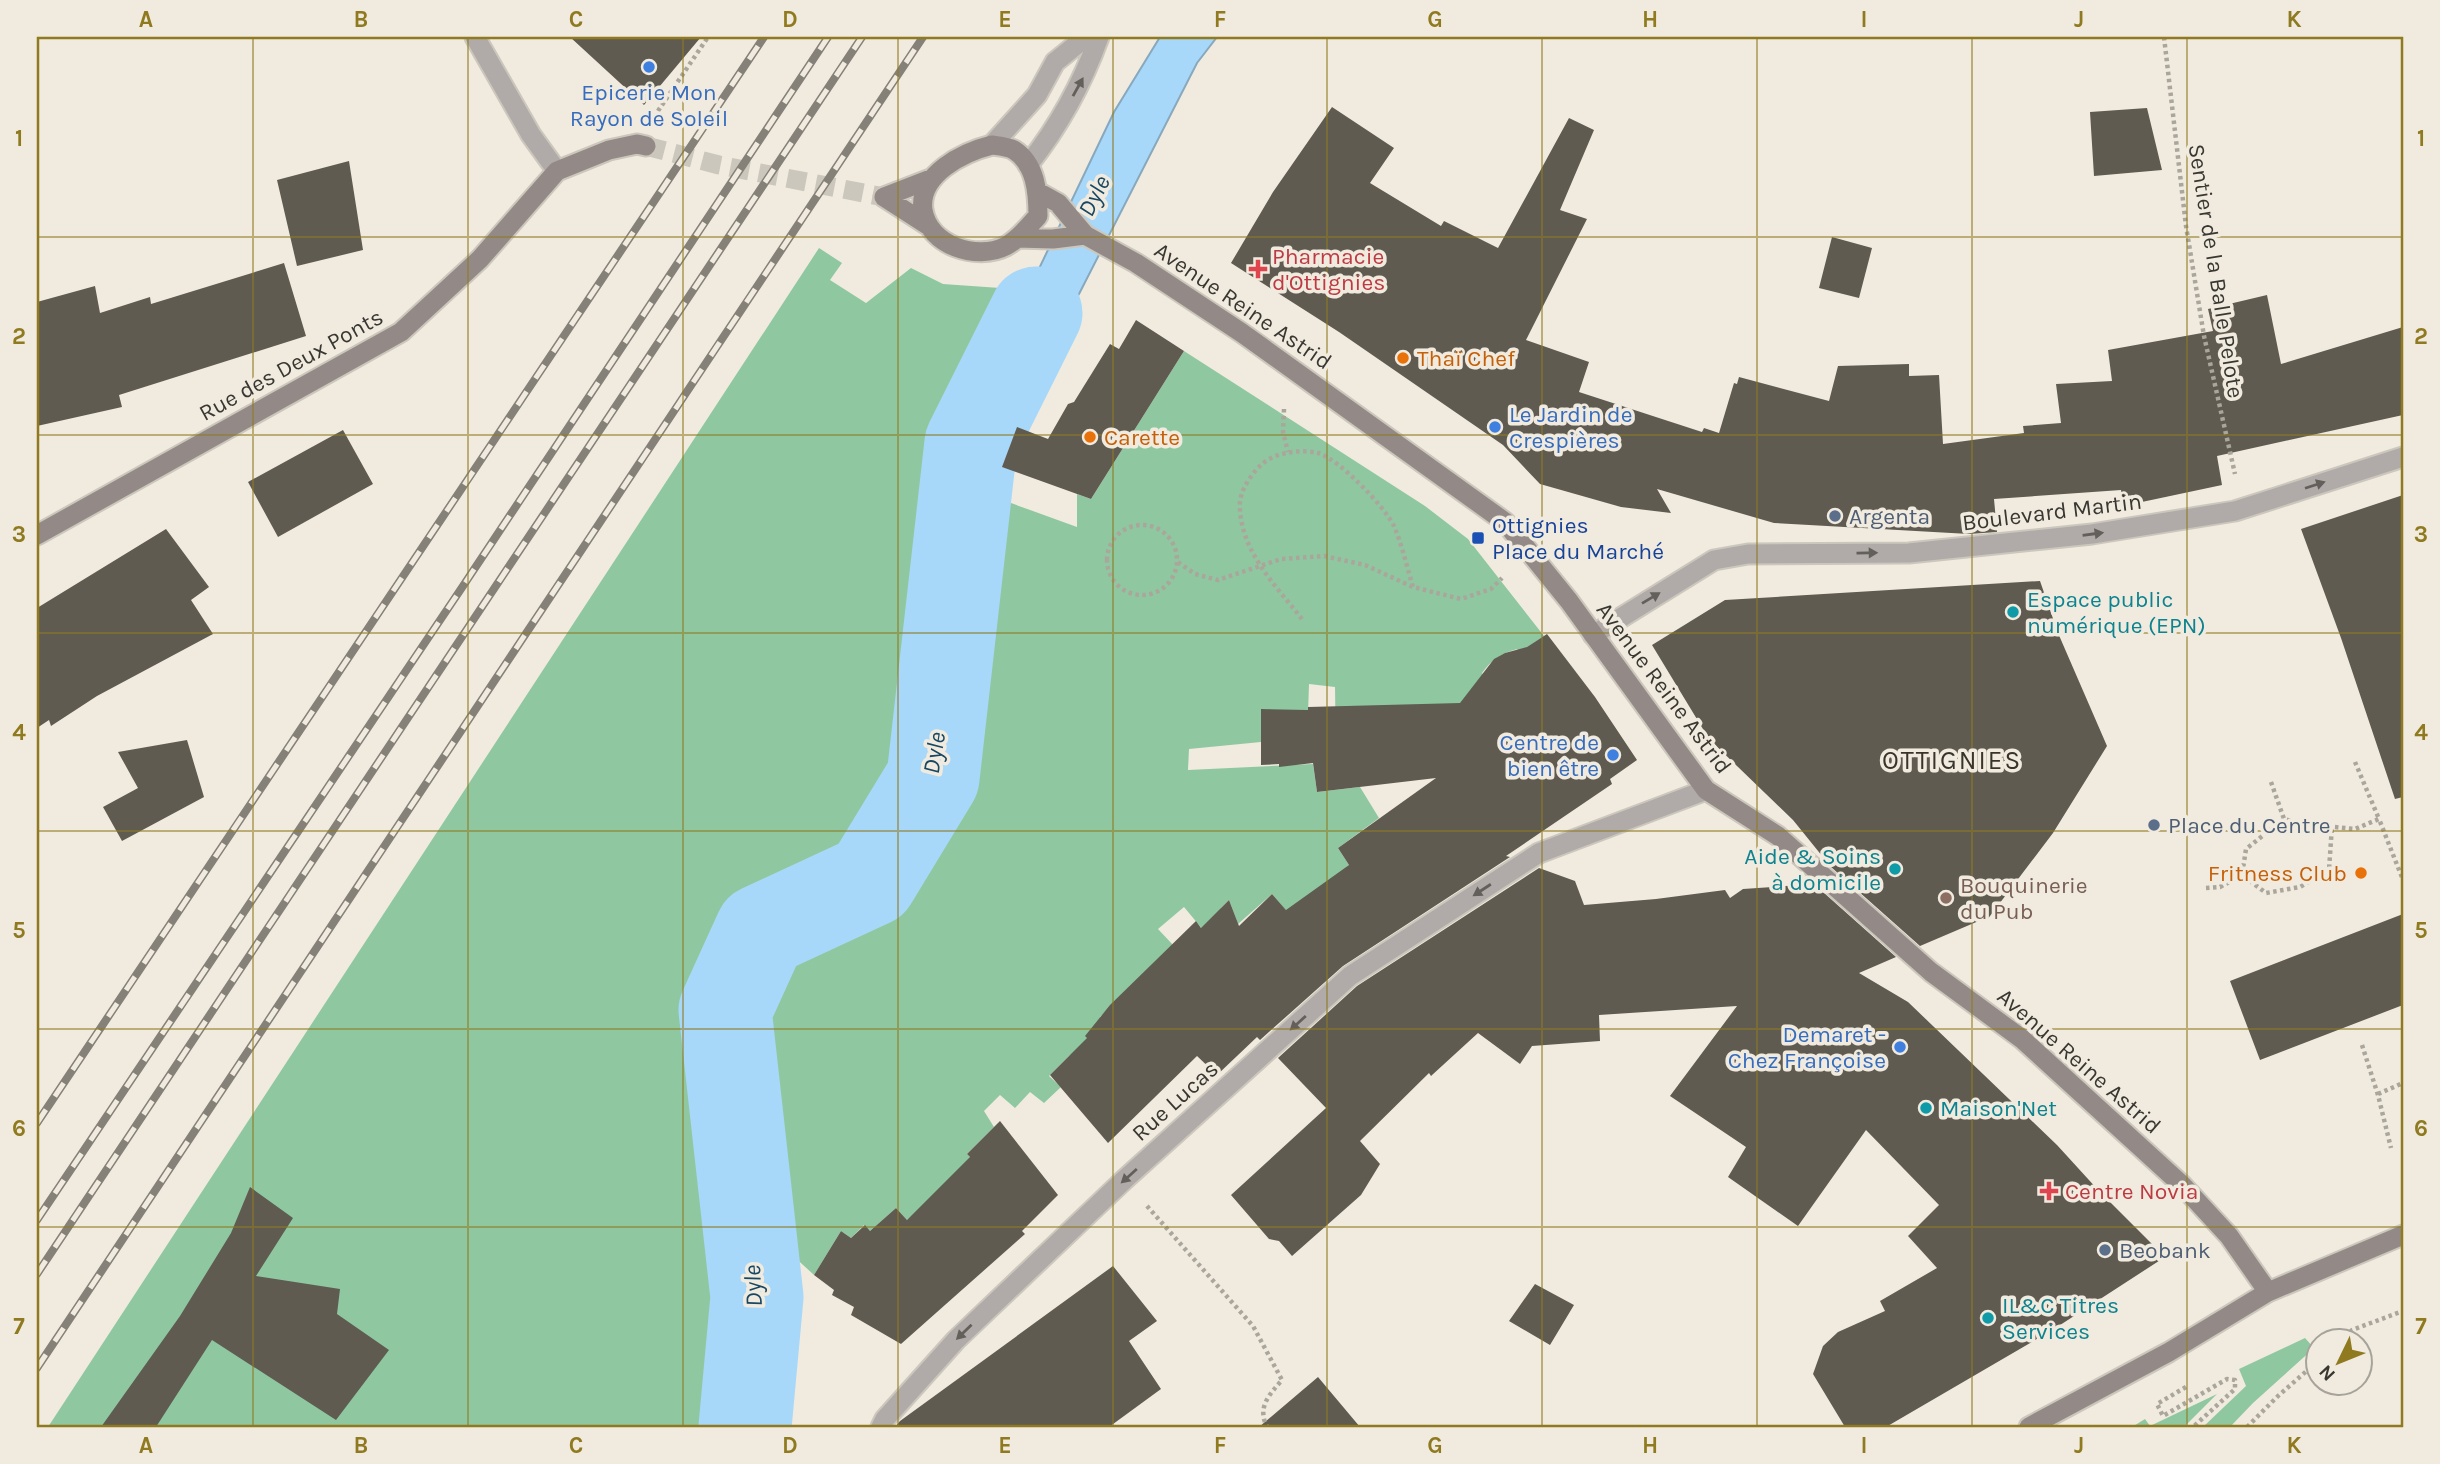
<svg xmlns="http://www.w3.org/2000/svg" width="2440" height="1464" viewBox="0 0 2440 1464" font-family="Karla,sans-serif">
	<style>
		.green { fill: #8fc8a0 }
		.water { fill: #a8d8f9; stroke: #87a8bd; stroke-width: 2 }
		.lines { fill: none; stroke-linecap: round; stroke-linejoin: round }
		.river { stroke: #a8d8f9; stroke-width: 93 }
		.building { fill: #605b51 }
		.secondary-tunnel { stroke: #ccc7bc; stroke-width: 19; stroke-dasharray: 19 10; stroke-linecap: butt }
		.minor-casing { stroke: #ccc7bc; stroke-width: 23 }
		.secondary-casing { stroke: #ccc7bc; stroke-width: 23 }
		.path { stroke: #aaa69c; stroke-width: 4.5; stroke-dasharray: 3.5 3.5; stroke-linecap: butt }
		.minor { stroke: #b0aaa8; stroke-width: 19 }
		.secondary { stroke: #938a87; stroke-width: 19 }
		.rail-casing { stroke: #858179; stroke-width: 8 }
		.rail { stroke: #f1ebdf; stroke-width: 5; stroke-dasharray: 16; stroke-linecap: butt }
		.oneway { fill: #635f5b }
		.grid { fill: none; stroke: #8f7a20; stroke-width: 2; stroke-opacity: 0.55 }
		.shop-dot { fill: #3f7fe0; stroke: #f1ebdf; stroke-width: 2.5 }
		.health-dot { fill: #e0444e; stroke: #f1ebdf; stroke-width: 2.5 }
		.food-dot { fill: #e8710a; stroke: #f1ebdf; stroke-width: 2.5 }
		.service-dot { fill: #5c6f8a; stroke: #f1ebdf; stroke-width: 2.5 }
		.transit-dot { fill: #1a4fb4; stroke: #f1ebdf; stroke-width: 2.5 }
		.culture-dot { fill: #0f9aa8; stroke: #f1ebdf; stroke-width: 2.5 }
		.education-dot { fill: #8d6e63; stroke: #f1ebdf; stroke-width: 2.5 }
		.labels { text-anchor: middle; dominant-baseline: central; stroke-width: 7; stroke-linejoin: round; paint-order: stroke }
		.shop-label { font-size: 23px; fill: #366cbe; stroke: #f1ebdf; text-anchor: end }
		.health-label { font-size: 23px; fill: #be3a42; stroke: #f1ebdf; text-anchor: start }
		.street-label { font-size: 23px; fill: #393732; stroke: #f1ebdf }
		.food-label { font-size: 23px; fill: #c56008; stroke: #f1ebdf; text-anchor: start }
		.service-label { font-size: 23px; fill: #4e5e75; stroke: #f1ebdf; text-anchor: start }
		.transit-label { font-size: 23px; fill: #164399; stroke: #f1ebdf; text-anchor: start }
		.culture-label { font-size: 23px; fill: #0d838f; stroke: #f1ebdf; text-anchor: start }
		.education-label { font-size: 23px; fill: #785e54; stroke: #f1ebdf; text-anchor: start }
		.water-label { font-size: 24px; font-style: italic; fill: #184762; stroke: #f1ebdf }
		.quarter-label { font-size: 26px; letter-spacing: 2px; fill: #39342b; stroke: #f1ebdf }
		.neatline { fill: none; stroke: #8f7a20; stroke-width: 2.5 }
		.grid-label { font-size: 23px; text-anchor: middle; font-weight: bold; fill: #8f7a20 }
	</style>
	<rect width="100%" height="100%" fill="#f1ebdf"/>
	<path class="green" d="M819 248 842 263 830 280 866 303 911 268 943 284 1028 290 967 419 991 433 986 494 1077 527V494L1091 499 1184 351 1425 506 1468 539 1544 636 1520 652 1517 649C1502 653 1491 660 1482 673L1501 701 1336 762 1335 687 1309 684 1308 714 1261 709V742L1189 749 1188 770 1313 764 1317 792 1360 787 1379 818 1338 848 1349 865 1291 916 1272 894 1238 924 1229 900 1221 908 1214 943 1184 907 1158 929 1206 980 1130 986 1100 1017 1103 1020 1090 1041 1069 1056 1049 1076 1061 1087 1044 1103 1030 1092 1015 1108 1000 1095 984 1111 994 1127 967 1154 976 1164 907 1220 896 1208 870 1231 864 1225 851 1238 841 1231 814 1275 777 1241 778 1294 714 1427H48Z
		M2305 1338 2314 1348 2253 1403 2230 1427H2203L2246 1386 2239 1369Z
		M2217 1394 2184 1427H2132L2145 1419 2150 1426Z"/>
	<path class="water" d="M1160 37H1217L1197 63 1079 294 991 433 967 419 1114 112Z"/>
	<g class="lines">
		<path class="river" d="M745 1427 757 1297 725 1010 761 931 871 880 933 778 971 443 1036 313"/>
	</g>
	<path class="building" d="M570 37H701L644 105Z
		M1332 107 1394 148 1370 183 1441 226 1444 221 1498 248 1569 118 1594 130 1560 210 1587 219 1526 340 1589 362 1579 392 1702 432 1704 428 1719 433 1734 383 1737 384 1739 377 1829 401 1838 366 1909 364V376L1939 375 1943 444 2024 433 2023 426 2061 423 2056 384 2112 381 2108 350 2213 331 2208 309 2267 295 2281 364 2403 327V415L2217 456 2222 485 2123 506 2121 490 1994 499 1997 532 1969 534 1774 523 1657 489 1671 513 1621 507 1540 484 1503 445 1339 332 1231 263 1273 192Z
		M2147 108 2162 170 2094 176 2090 112Z
		M349 161 363 250 297 266 277 180Z
		M1832 237 1872 248 1859 298 1819 288Z
		M284 263 306 336 119 395 122 407 37 426V302L95 286 100 313 150 297 151 304Z
		M1136 320 1184 351 1091 499 1002 467 1017 427 1048 439 1068 404 1074 402 1110 344 1119 349Z
		M343 430 373 484 278 537 248 482Z
		M2403 495V797L2395 799 2341 638 2301 529Z
		M166 529 209 587 191 600 213 634 97 696 51 726 49 720 37 728V608Z
		M2040 581 2058 633 2107 746 2053 833 1987 920H1981L1920 946 1831 867 1793 820 1709 739 1652 645 1725 600Z
		M1547 634 1595 697 1637 760 1610 779 1612 784 1506 856 1510 857 1343 966 1260 1040 1257 1037 1217 1075 1197 1056 1108 1143 1050 1075 1087 1038 1085 1036 1110 1005 1196 921 1201 928 1229 900 1239 926 1272 894 1286 910 1349 865 1338 848 1436 778 1317 792 1313 763 1279 767V764L1261 765V709L1308 710V707L1460 703 1494 659 1505 653 1527 647Z
		M187 740 204 797 122 841 103 807 138 788 118 752Z
		M1539 868 1575 881 1584 905 1656 899 1725 890 1730 898 1743 889 1814 884 1896 957 1859 973 1908 1002 2057 1145 2099 1191 2165 1257 2054 1329 1886 1427H1845L1813 1374 1823 1346 1838 1332 1885 1311 1880 1301 1937 1268 1908 1236 1939 1205 1866 1130 1798 1226 1728 1177 1746 1147 1670 1096 1737 1006 1599 1015 1600 1041 1532 1046 1520 1064 1478 1033 1431 1076 1429 1073 1360 1141 1380 1164 1361 1195 1292 1256 1279 1241 1269 1239 1231 1195 1326 1108 1278 1058 1357 986Z
		M2403 914V1005L2260 1060 2230 981Z
		M1000 1121 1058 1195 1022 1231 1025 1234 901 1344 851 1315 854 1307 832 1295 834 1290 814 1275 841 1231 851 1238 865 1225 870 1231 896 1208 907 1220 970 1157 967 1154Z
		M250 1187 293 1218 256 1276 340 1289 337 1314 389 1350 336 1420 212 1340 156 1427H101L180 1316 231 1233Z
		M1113 1266 1157 1321 1129 1341 1161 1389 1109 1427H895L900 1421Z
		M1535 1284 1574 1305 1550 1345 1509 1321Z
		M1318 1377 1360 1427H1259Z"/>
	<g class="lines">
		<path class="secondary-tunnel" d="M646 146 719 165 884 197"/>
		<defs>
			<path id="minor" d="M475 37 531 135 557 171
				M992 145 1037 95 1055 62 1086 37
				M1028 165C1059 126 1082 84 1099 37
				M1593 635 1714 560 1748 554 1909 553 2092 534 2235 511 2403 457
				M881 1427 885 1419 956 1340 1124 1180 1350 976 1539 853 1706 790"/>
			<path id="secondary" d="M992 145C999 146 1009 147 1014 150 1036 164 1038 193 1038 216 1028 227 1019 239 1006 246 977 261 929 246 923 210 918 174 964 152 992 145Z
				M1038 192 1058 203 1085 235 1136 263 1242 333 1505 522 1569 601 1706 790 1778 836 1931 972 2022 1039 2182 1185 2229 1236 2268 1292
				M884 197 929 226
				M884 197 933 178
				M1017 238 1053 239 1085 235
				M37 535 401 332 480 259 557 171 609 150 637 144 646 146
				M2029 1427 2169 1352 2268 1292 2403 1235"/>
		</defs>
		<use href="#minor" class="minor-casing"/>
		<use href="#secondary" class="secondary-casing"/>
		<path class="path" d="M2164 37 2186 226 2204 336 2235 474
			M658 111 708 37
			M1284 409 1283 432 1288 452
			M1107 560a35 35 0 1 1 70 0a35 35 0 1 1-70 0Z
			M1178 562 1195 574 1218 580 1281 559 1324 556 1365 565 1413 587 1461 599 1491 589 1502 578
			M1302 619C1276 586 1243 554 1240 510 1238 493 1250 475 1262 464 1276 452 1301 449 1318 453 1339 459 1384 506 1394 526 1402 545 1407 567 1413 587
			M2355 762 2379 819
			M2271 782 2284 819 2302 824 2355 829 2379 819 2403 880
			M2284 819 2246 849 2242 875 2266 893 2300 887 2329 870 2332 826
			M2206 888 2220 887 2242 875
			M2362 1045 2378 1095 2391 1148
			M2378 1094 2403 1083
			M1147 1206 1253 1326 1282 1380C1269 1395 1257 1407 1267 1427
			M2340 1342 2352 1330 2403 1311
			M2186 1387 2157 1404 2163 1416 2227 1379 2235 1380V1389L2193 1427
			M2247 1427 2278 1396 2318 1361"/>
		<use href="#minor" class="minor"/>
		<use href="#secondary" class="secondary"/>
		<defs>
			<path id="rail" d="M37 1123 764 37
				M37 1220 463 586 828 37
				M37 1274 862 37
				M37 1368 923 37"/>
		</defs>
		<use href="#rail" class="rail-casing"/>
		<use href="#rail" class="rail"/>
	</g>
	<defs><path id="oneway-solid" d="M-6-.8H1V-3.2L6.5 0L1 3.2V.8H-6Z" transform="scale(1.75)"/></defs>
	<g class="oneway">
		<use href="#oneway-solid" transform="translate(1078 87) rotate(-61)"/>
		<use href="#oneway-solid" transform="translate(2315 485) rotate(-18)"/>
		<use href="#oneway-solid" transform="translate(2093 534) rotate(-8)"/>
		<use href="#oneway-solid" transform="translate(1867 553) rotate(-1)"/>
		<use href="#oneway-solid" transform="translate(1651 598) rotate(-31)"/>
		<use href="#oneway-solid" transform="translate(1482 890) rotate(147)"/>
		<use href="#oneway-solid" transform="translate(1298 1023) rotate(138)"/>
		<use href="#oneway-solid" transform="translate(1129 1176) rotate(138)"/>
		<use href="#oneway-solid" transform="translate(964 1332) rotate(136)"/>
	</g>
	<path class="grid" d="M253 37V1427M468 37V1427M683 37V1427M898 37V1427M1113 37V1427M1327 37V1427M1542 37V1427M1757 37V1427M1972 37V1427M2187 37V1427M37 237H2403M37 435H2403M37 633H2403M37 831H2403M37 1029H2403M37 1227H2403"/>
	<g class="shop-dot">
		<circle cx="649" cy="67" r="7"/>
		<circle cx="1495" cy="427" r="7"/>
		<circle cx="1613" cy="755" r="7"/>
		<circle cx="1900" cy="1047" r="7"/>
	</g>
	<g class="health-dot">
		<path d="M1254.5 258.5h7v7h7v7h-7v7h-7v-7h-7v-7h7z"/>
		<path d="M2045.5 1180.5h7v7h7v7h-7v7h-7v-7h-7v-7h7z"/>
	</g>
	<g class="food-dot">
		<circle cx="1403" cy="358" r="7"/>
		<circle cx="1090" cy="437" r="7"/>
		<circle cx="2361" cy="873" r="7"/>
	</g>
	<g class="service-dot">
		<circle cx="1835" cy="516" r="7"/>
		<circle cx="2154" cy="825" r="7"/>
		<circle cx="2105" cy="1250" r="7"/>
	</g>
	<rect class="transit-dot" x="1471" y="531" width="14" height="14" rx="3.5"/>
	<g class="culture-dot">
		<circle cx="2013" cy="612" r="7"/>
		<circle cx="1895" cy="869" r="7"/>
		<circle cx="1926" cy="1108" r="7"/>
		<circle cx="1988" cy="1318" r="7"/>
	</g>
	<circle class="education-dot" cx="1946" cy="898" r="7"/>
	<g class="labels">
		<g class="shop-label">
			<text x="649" y="92" text-anchor="middle">Epicerie Mon<tspan x="649" dy="26">Rayon de Soleil</tspan></text>
			<text x="1509" y="414" text-anchor="start">Le Jardin de<tspan x="1509" dy="26">Crespières</tspan></text>
			<text x="1599" y="742">Centre de<tspan x="1599" dy="26">bien être</tspan></text>
			<text x="1886" y="1034">Demaret -<tspan x="1886" dy="26">Chez Françoise</tspan></text>
		</g>
		<g class="health-label">
			<text x="1272" y="256">Pharmacie<tspan x="1272" dy="26">d'Ottignies</tspan></text>
			<text x="2065" y="1191">Centre Novia</text>
		</g>
		<g class="street-label">
			<text transform="translate(2216 271) rotate(81)">Sentier de la Balle Pelote</text>
			<text transform="translate(1243 306) rotate(34)">Avenue Reine Astrid</text>
			<text transform="translate(291 365) rotate(-29)">Rue des Deux Ponts</text>
			<text transform="translate(2052 512) rotate(-7)">Boulevard Martin</text>
			<text transform="translate(1664 688) rotate(53)">Avenue Reine Astrid</text>
			<text transform="translate(2079 1061) rotate(41)">Avenue Reine Astrid</text>
			<text transform="translate(1175 1101) rotate(-42)">Rue Lucas</text>
		</g>
		<g class="food-label">
			<text x="1417" y="358">Thaï Chef</text>
			<text x="1104" y="437">Carette</text>
			<text x="2347" y="873" text-anchor="end">Fritness Club</text>
		</g>
		<g class="service-label">
			<text x="1849" y="516">Argenta</text>
			<text x="2168" y="825">Place du Centre</text>
			<text x="2119" y="1250">Beobank</text>
		</g>
		<g class="transit-label">
			<text x="1492" y="525">Ottignies<tspan x="1492" dy="26">Place du Marché</tspan></text>
		</g>
		<g class="culture-label">
			<text x="2027" y="599">Espace public<tspan x="2027" dy="26">numérique (EPN)</tspan></text>
			<text x="1881" y="856" text-anchor="end">Aide &amp; Soins<tspan x="1881" dy="26">à domicile</tspan></text>
			<text x="1940" y="1108">Maison'Net</text>
			<text x="2002" y="1305">IL&amp;C Titres<tspan x="2002" dy="26">Services</tspan></text>
		</g>
		<g class="education-label">
			<text x="1960" y="885">Bouquinerie<tspan x="1960" dy="26">du Pub</tspan></text>
		</g>
		<g class="water-label">
			<text transform="translate(1094 196) rotate(-63)">Dyle</text>
			<text transform="translate(934 753) rotate(-81)">Dyle</text>
			<text transform="translate(753 1286) rotate(-93)">Dyle</text>
		</g>
		<g class="quarter-label">
			<text x="1952" y="760">OTTIGNIES</text>
		</g>
	</g>
	<rect width="2440" height="1464" fill="none" stroke="#f1ebdf" stroke-width="77"/>
	<g transform="translate(2339 1362) rotate(227)"><circle r="33" fill="#f1ebdf" stroke="#a7a39a" stroke-width="2"/>
	<path d="M0-5L12 26L0 18L-12 26Z" fill="#8f7a20"/>
	<text y="-10" font-size="19" font-weight="bold" text-anchor="middle" fill="#393732">N</text>
	</g>
	<rect x="38" y="38" width="2364" height="1388" class="neatline"/>
	<g class="grid-label">
		<text x="146" y="27">A</text>
		<text x="361" y="27">B</text>
		<text x="576" y="27">C</text>
		<text x="790" y="27">D</text>
		<text x="1005" y="27">E</text>
		<text x="1220" y="27">F</text>
		<text x="1435" y="27">G</text>
		<text x="1650" y="27">H</text>
		<text x="1864" y="27">I</text>
		<text x="2079" y="27">J</text>
		<text x="2294" y="27">K</text>
		<text x="19" y="146">1</text>
		<text x="2421" y="146">1</text>
		<text x="19" y="344">2</text>
		<text x="2421" y="344">2</text>
		<text x="19" y="542">3</text>
		<text x="2421" y="542">3</text>
		<text x="19" y="740">4</text>
		<text x="2421" y="740">4</text>
		<text x="19" y="938">5</text>
		<text x="2421" y="938">5</text>
		<text x="19" y="1136">6</text>
		<text x="2421" y="1136">6</text>
		<text x="19" y="1334">7</text>
		<text x="2421" y="1334">7</text>
		<text x="146" y="1453">A</text>
		<text x="361" y="1453">B</text>
		<text x="576" y="1453">C</text>
		<text x="790" y="1453">D</text>
		<text x="1005" y="1453">E</text>
		<text x="1220" y="1453">F</text>
		<text x="1435" y="1453">G</text>
		<text x="1650" y="1453">H</text>
		<text x="1864" y="1453">I</text>
		<text x="2079" y="1453">J</text>
		<text x="2294" y="1453">K</text>
	</g>
</svg>
